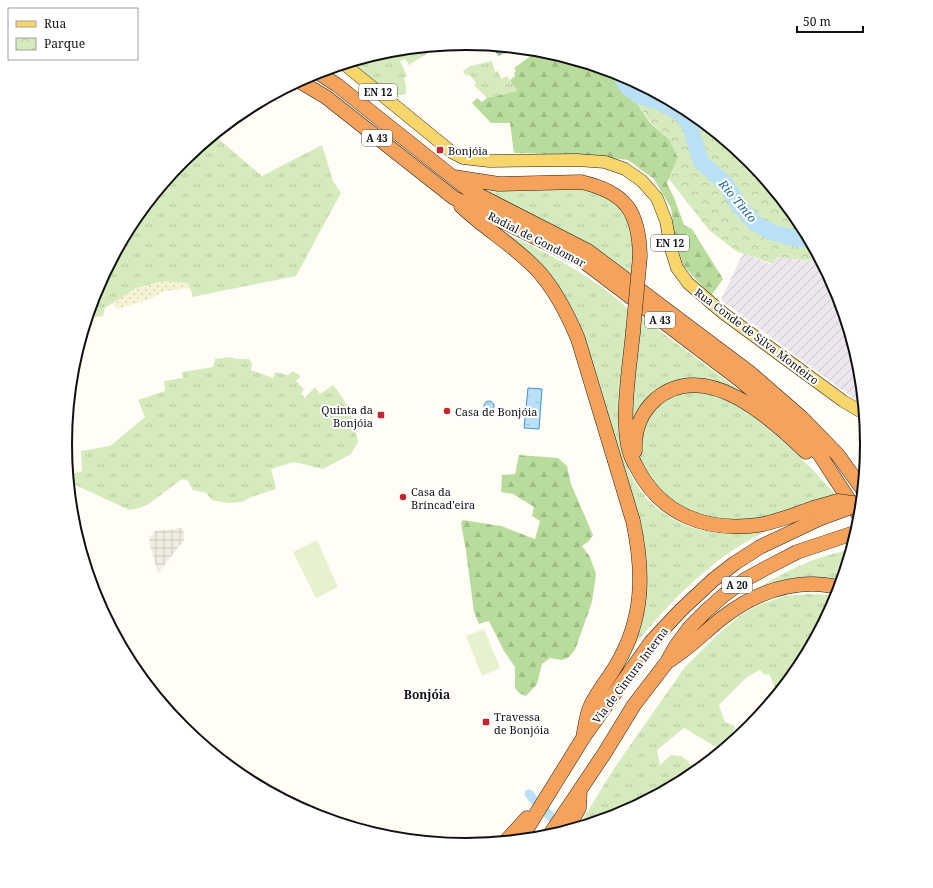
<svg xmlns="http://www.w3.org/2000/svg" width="933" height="888" viewBox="0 0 933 888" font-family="'Noto Serif',serif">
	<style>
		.industrial { fill: url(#industrial-furrows) }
		.farmland { fill: url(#farmland-dots) }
		.grass { fill: url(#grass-tufts) }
		.forest { fill: url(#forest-firs) }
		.park { fill: url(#park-crowns) }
		.pitch { fill: #e6f2cf }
		.plaza { fill: url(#plaza-grid) }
		.water { fill: url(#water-ripples); stroke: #3f96cf }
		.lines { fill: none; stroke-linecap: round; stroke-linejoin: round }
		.stream { stroke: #3f96cf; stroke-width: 2.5 }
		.canal { stroke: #b9e0f7; stroke-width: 9 }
		.river { stroke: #b9e0f7; stroke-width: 16 }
		.primary-casing { stroke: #222; stroke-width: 13 }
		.highway-casing { stroke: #222; stroke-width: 15 }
		.primary { stroke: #f9d66b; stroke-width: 12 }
		.highway { stroke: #f5a25d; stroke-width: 14 }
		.highway-bridge-casing { stroke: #222; stroke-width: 15; stroke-linecap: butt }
		.highway-bridge { stroke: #f5a25d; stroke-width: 14 }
		.poi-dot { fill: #c4262e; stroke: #fff; stroke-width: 1.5 }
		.labels { text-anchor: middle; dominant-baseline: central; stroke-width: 4; stroke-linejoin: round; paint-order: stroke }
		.shield { fill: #fff; stroke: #585858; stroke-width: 1 }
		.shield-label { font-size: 10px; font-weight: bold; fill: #111 }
		.poi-label { font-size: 11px; fill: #111; stroke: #fff; text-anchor: start }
		.street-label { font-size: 11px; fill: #111; stroke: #fff }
		.water-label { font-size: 12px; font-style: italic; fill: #1768a6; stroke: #fff }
		.neighbourhood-label { font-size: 12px; font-weight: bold; fill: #111; stroke: #fff }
		.rim { fill: none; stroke: #111; stroke-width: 2 }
	</style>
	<defs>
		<pattern id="industrial-furrows" width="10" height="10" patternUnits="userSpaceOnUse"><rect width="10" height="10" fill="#eee6ef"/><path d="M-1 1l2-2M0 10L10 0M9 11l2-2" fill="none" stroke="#cbc4cc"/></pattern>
		<pattern id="farmland-dots" width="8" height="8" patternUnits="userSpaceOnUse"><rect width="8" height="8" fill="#f6f3d4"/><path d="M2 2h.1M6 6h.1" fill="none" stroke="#d2cfb5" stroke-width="1.8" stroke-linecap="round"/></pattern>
		<pattern id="grass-tufts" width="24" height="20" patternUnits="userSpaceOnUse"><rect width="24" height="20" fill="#d5ebbd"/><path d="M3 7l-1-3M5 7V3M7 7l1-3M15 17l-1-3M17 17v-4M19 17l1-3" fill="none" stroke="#b6c8a1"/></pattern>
		<pattern id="forest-firs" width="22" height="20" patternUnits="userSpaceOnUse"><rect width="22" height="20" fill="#b9dc9c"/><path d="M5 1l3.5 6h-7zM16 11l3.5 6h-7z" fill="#9ebc85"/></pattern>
		<pattern id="park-crowns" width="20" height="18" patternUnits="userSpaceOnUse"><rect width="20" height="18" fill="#d5ebbd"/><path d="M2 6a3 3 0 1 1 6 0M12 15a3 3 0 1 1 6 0" fill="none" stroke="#b6c8a1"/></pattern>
		<pattern id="plaza-grid" width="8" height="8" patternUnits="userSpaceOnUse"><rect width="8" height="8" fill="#f1ede2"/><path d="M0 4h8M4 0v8" fill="none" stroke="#cecac1"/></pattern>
		<pattern id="water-ripples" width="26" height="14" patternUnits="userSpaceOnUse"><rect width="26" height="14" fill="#b9e0f7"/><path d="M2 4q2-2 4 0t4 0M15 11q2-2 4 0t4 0" fill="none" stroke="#9ebfd3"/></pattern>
	</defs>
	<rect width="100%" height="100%" fill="#fffdf5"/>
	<path class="industrial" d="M743 253 772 265 777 257 822 262 837 291 860 366 864 406 721 300Z"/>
	<path class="farmland" d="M163 281 188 283 190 288 165 291 150 299 117 309 112 303 136 288Z"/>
	<path class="grass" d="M427 47 428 53 409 65 405 59 400 61 407 76 404 78 406 86V94L391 96 349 63 389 51Z
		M492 61 495 72 498 71 501 79 507 76 517 91 487 98 474 85 476 83 469 74 466 76 463 71 470 66Z
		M214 135 262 176 322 145 333 181 341 193 296 276 192 297V293L188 283 163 281 136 288 105 308 103 316 88 318 96 290 133 221 183 160Z
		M474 186 591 189 606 196 621 207 632 224 636 244 632 279Z
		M491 226C540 250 588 271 628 309L625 455C627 461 628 468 630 473 650 515 694 537 740 533 749 532 758 530 767 528L768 530C711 557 664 607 626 656L643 577 566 306Z
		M640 316 747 396 678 385 631 426 630 411Z
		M230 357 238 359H249L252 363 251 370 273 378 275 372 288 375 293 371 301 376 296 381 304 389 301 394 305 398 315 387 320 394 333 385C349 404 353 419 358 442L351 454 323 469 294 462 271 469 276 489 251 497 242 502 227 503 212 500 206 493 193 490 188 481 182 479 150 503 140 508 129 510 69 482V475L82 471 81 451 110 446 145 417 138 400 165 391 164 381 183 378 182 372 213 367 215 359Z
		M696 392C707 394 719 396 729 400 740 405 750 414 759 421 788 444 812 468 836 495L773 515 755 519 731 522 706 518 664 498 642 466 639 455V443L650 414 658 406 669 398 683 393Z
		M852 549 841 584 747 595C769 581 793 567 819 558 830 554 841 552 852 549Z
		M809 594 838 595 800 667 778 693 769 674 765 675 760 670 747 677 719 705 725 722 735 726 728 744 716 747 684 728 657 750 660 765 671 755 681 756 689 762 691 767 698 771 689 778 620 815 578 827 615 767 685 667 713 639 739 616 761 604 785 596Z"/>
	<path class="forest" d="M493 46 511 47 513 51 498 56Z
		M529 49 545 51 617 73 650 123 670 140 678 158 667 183 675 200 684 225 692 229 723 279 711 296 683 265 675 239 671 208 654 179 628 160 583 155 514 153 510 123H491L472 103 477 98 482 102 487 98 517 91 510 80 515 76 514 73 516 71 514 68 532 55Z
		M519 455 558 458 567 466 571 484 593 535 589 541 582 546 590 557 596 574 592 602 575 650 568 658 561 660 550 658 542 664 537 684 526 696 519 693 515 688V667L504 651 489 621 479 624 474 612 466 551 461 523 463 520 501 526 535 539 540 521 532 516 534 507 513 494 501 492 502 475 515 474Z"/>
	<path class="park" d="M616 72 689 111 750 161 800 221 822 262 777 257 773 264 736 251 709 230 669 179 678 158 670 140 651 123Z"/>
	<path class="pitch" d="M317 540 338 587 316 598 293 552Z
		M484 629 500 668 482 676 466 636Z"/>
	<path class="plaza" d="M182 528 184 533V540L158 573 149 542 150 537 155 531Z"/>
	<path class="water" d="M528 388 542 389 539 429 524 428Z
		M484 406a5 5 0 1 1 10 0a5 5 0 1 1-10 0Z"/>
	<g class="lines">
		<path class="stream" d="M497 52 511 48
			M608 70 628 88"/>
		<path class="canal" d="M529 794 540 807 562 826"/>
		<path class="river" d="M620 74 628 88 641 97 660 102 683 115 690 126 701 162 726 184 739 206 755 223 771 232 797 239 810 240"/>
		<defs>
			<path id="primary" d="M344 64 453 153 463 158 489 161 577 160 605 162 625 169 642 181 657 198 666 221 671 249 677 268 688 283 723 313 843 401 865 414"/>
			<path id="highway" d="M317 72 337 85 469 190 588 251 749 372 802 418 838 455 863 490
				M299 81 326 97 454 198 482 211 583 261 740 380 792 424 820 455 860 517
				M454 177 499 184 581 182C626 192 639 212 640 256
				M461 206C486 230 517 247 540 273 557 293 568 315 578 339L633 521C644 572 644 618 617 664 609 678 598 691 591 705 586 715 585 728 583 738
				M633 332C630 364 620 423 630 453 631 457 634 462 636 466 660 515 707 532 758 525 777 522 796 514 813 508
				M635 451C634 431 641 412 656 399 706 358 771 418 806 452
				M667 662C689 649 703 633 722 618 748 598 780 584 813 584 822 584 831 586 840 587
				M566 831 579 808 580 791
				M549 836 604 754 634 705 667 662 676 646 690 627 706 611 724 595 746 579 770 566 797 552 857 532
				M520 840 583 738 651 642 681 610 713 580 735 563 760 547 819 519
				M506 841 527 818"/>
		</defs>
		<use href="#primary" class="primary-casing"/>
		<use href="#highway" class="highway-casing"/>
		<use href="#primary" class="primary"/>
		<use href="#highway" class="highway"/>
		<defs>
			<path id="highway-bridge" d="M633 332 640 256
				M813 508 838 501 859 504
				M819 519 857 505"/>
		</defs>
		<use href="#highway-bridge" class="highway-bridge-casing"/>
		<use href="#highway-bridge" class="highway-bridge"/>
	</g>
	<g class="poi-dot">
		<rect x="436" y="146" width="8" height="8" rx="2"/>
		<circle cx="447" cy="411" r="4"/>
		<rect x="377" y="411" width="8" height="8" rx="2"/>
		<circle cx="403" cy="497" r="4"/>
		<rect x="482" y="718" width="8" height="8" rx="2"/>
	</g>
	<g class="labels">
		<g class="shield">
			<rect x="359" y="84" width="38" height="16" rx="3"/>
			<rect x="362" y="130" width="30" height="16" rx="3"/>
			<rect x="651" y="235" width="38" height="16" rx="3"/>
			<rect x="645" y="312" width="30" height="16" rx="3"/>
			<rect x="722" y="577" width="30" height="16" rx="3"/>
		</g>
		<g class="shield-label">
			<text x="378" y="92">EN 12</text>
			<text x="377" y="138">A 43</text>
			<text x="670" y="243">EN 12</text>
			<text x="660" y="320">A 43</text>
			<text x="737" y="585">A 20</text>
		</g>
		<g class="poi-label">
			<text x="448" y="150">Bonjóia</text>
			<text x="373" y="409" text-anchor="end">Quinta da<tspan x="373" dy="13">Bonjóia</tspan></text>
			<text x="455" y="411">Casa de Bonjóia</text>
			<text x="411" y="491">Casa da<tspan x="411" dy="13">Brincad'eira</tspan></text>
			<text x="494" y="716">Travessa<tspan x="494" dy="13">de Bonjóia</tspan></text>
		</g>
		<g class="street-label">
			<text transform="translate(537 239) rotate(27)">Radial de Gondomar</text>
			<text transform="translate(757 336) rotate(37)">Rua Conde de Silva Monteiro</text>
			<text transform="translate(630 675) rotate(-53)">Via de Cintura Interna</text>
		</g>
		<g class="water-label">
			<text transform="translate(738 201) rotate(50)">Rio Tinto</text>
		</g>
		<g class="neighbourhood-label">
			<text x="427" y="694">Bonjóia</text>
		</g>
	</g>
	<path d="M0 0H933V888H0ZM72 444a394 394 0 1 1 788 0a394 394 0 1 1-788 0Z" fill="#fff" fill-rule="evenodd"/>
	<path class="rim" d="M72 444a394 394 0 1 1 788 0a394 394 0 1 1-788 0Z"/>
	<rect x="8" y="8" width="130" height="52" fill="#ffffff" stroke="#a0a0a0"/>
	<rect x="16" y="21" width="20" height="6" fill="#f9d66b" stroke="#a0a0a0"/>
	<text x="44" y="28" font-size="12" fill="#111111">Rua</text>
	<rect x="16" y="38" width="20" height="12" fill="url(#park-crowns)" stroke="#a0a0a0"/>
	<text x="44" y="48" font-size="12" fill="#111111">Parque</text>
	<path d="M797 26v6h66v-6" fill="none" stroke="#111111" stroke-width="2"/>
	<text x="803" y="26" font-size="12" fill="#111111" stroke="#ffffff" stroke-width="3" paint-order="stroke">50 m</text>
</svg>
